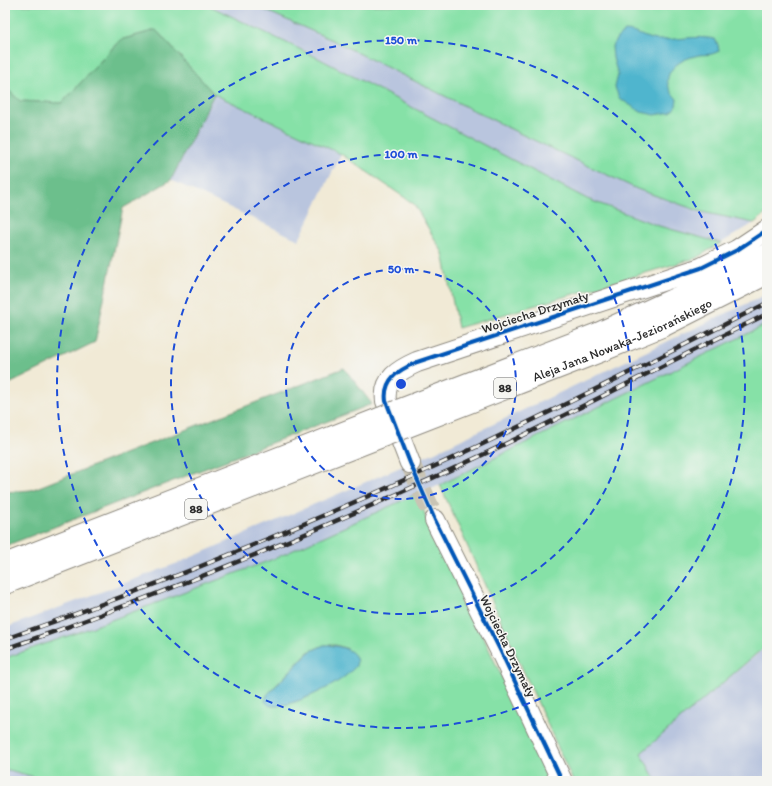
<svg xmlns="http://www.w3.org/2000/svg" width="772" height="786" viewBox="0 0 772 786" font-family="Itim,sans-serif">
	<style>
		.industrial { fill: #b9c5de }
		.green { fill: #86e1a7; stroke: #588669; fill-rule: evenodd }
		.forest { fill: #6cbf8c; stroke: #4c755c }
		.water { fill: #4fb5ce; stroke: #3d707c }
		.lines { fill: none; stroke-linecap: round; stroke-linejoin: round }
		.minor-tunnel { stroke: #c9c4b4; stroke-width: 20; stroke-dasharray: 20 10; stroke-linecap: butt }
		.minor-casing { stroke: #8e8a80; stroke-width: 22 }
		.major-casing { stroke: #8e8a80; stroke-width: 24 }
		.minor { stroke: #fff; stroke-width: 20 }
		.major { stroke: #fff; stroke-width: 22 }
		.rail-casing { stroke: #2b2b2b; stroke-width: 4.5 }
		.rail { stroke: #f6f6f2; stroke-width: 3; stroke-dasharray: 9; stroke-linecap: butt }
		.major-bridge-casing { stroke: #8e8a80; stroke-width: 24; stroke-linecap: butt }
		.major-bridge { stroke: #fff; stroke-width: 22 }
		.cycleway-casing { stroke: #f6f6f2; stroke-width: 6 }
		.cycleway { stroke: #0057b8; stroke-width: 4 }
		.ring { fill: none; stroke: #1d4ed8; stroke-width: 2; stroke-dasharray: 7 5 }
		.labels { text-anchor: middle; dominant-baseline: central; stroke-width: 3; stroke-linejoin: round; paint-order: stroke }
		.shield { fill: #f6f6f2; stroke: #686867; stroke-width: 1 }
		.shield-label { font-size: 12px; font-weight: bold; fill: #2b2b2b }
		.street-label { font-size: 13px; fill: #2b2b2b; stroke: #f6f6f2 }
		.centre { fill: #1d4ed8; stroke: #f6f6f2; stroke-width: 2 }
		.ring-label { font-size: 12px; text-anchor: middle; font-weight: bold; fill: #1d4ed8; stroke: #f6f6f2; stroke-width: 3; stroke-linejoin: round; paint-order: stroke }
	</style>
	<rect width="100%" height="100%" fill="#f6f6f2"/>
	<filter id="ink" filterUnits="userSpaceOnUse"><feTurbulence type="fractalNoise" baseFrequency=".025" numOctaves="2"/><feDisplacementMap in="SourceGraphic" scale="8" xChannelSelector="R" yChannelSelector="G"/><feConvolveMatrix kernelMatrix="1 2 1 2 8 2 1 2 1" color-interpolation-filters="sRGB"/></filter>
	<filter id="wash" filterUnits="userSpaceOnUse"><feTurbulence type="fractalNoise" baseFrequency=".012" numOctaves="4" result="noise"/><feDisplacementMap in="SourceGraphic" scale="16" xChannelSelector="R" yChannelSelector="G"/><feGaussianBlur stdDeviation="0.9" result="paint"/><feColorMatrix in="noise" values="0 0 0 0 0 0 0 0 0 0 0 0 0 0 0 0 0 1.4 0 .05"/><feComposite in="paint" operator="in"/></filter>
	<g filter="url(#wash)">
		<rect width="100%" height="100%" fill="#f1ead6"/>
		<path class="industrial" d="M208 5H253L330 39 523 135 702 212 754 223 721 243 659 226 587 199 318 58Z
			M214 94 341 154 299 240 171 180Z
			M767 294V324L440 485 276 558 82 631 5 658V628L178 563 433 453Z
			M767 640V781H656L640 753 763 649Z
			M5 769 39 778 49 781H5Z"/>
		<path class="green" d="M5 5H208L318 58 587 199 659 226 721 243 696 258 458 328 443 253 414 204 341 154 214 94 156 30 120 40 62 103 20 101 5 87Z
			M253 5H767V213L754 223 702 212 637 189 523 135 330 39Z
			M767 324V640L763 648 641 753 656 781H573L440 485Z
			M419 493 432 541 438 539 550 781H49L5 769V658L82 631 276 558ZM324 645H336L348 649 312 695 295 702 272 706 267 695 308 652Z"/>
		<path class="forest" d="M156 30 214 94 171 180 123 208 95 342 5 386V87L20 101 62 103 120 40Z
			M344 368 372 404 5 546V492L31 490Z"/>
		<path class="water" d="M625 31C637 31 647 40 658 40 677 40 695 35 715 39L718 45 719 51C708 57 704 53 695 56 672 62 657 79 677 99L676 106 671 112 655 115 641 112 619 98 615 87 618 75 613 58 612 46 617 38Z
			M324 645C336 645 361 649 356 666 350 673 342 679 334 684 320 692 289 707 273 706 269 706 267 704 265 701L267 695 309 652Z"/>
	</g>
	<g filter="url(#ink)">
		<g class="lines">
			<path class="minor-tunnel" d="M410 463 435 520"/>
			<defs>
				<path id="minor" d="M410 463 386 401C383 379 399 370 417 362L701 268 737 250 767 230
					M435 520 501 652 562 781"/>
				<g id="major">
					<path d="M398 411 598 334 708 284 767 255"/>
					<path id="s1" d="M405 427 605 349 664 325 767 273"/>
					<path d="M5 565 382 418"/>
					<path d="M5 583 387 434"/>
				</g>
			</defs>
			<use href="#minor" class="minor-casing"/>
			<use href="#major" class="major-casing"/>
			<use href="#minor" class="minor"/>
			<use href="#major" class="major"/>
			<defs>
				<path id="rail" d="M5 639C154 587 301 528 444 462 553 412 660 357 767 303
					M5 649C155 597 303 538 448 471 555 422 660 366 767 314"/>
			</defs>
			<use href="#rail" class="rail-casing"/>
			<use href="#rail" class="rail"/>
			<defs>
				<path id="major-bridge" d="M382 418 398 411
					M387 434 405 427"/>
			</defs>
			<use href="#major-bridge" class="major-bridge-casing"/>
			<use href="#major-bridge" class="major-bridge"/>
			<defs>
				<path id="cycleway" d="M562 781 501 652 435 520 410 463 386 401C383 379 399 370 417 362L701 268 737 250 767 230"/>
			</defs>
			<use href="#cycleway" class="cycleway-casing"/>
			<use href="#cycleway" class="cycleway"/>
		</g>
	</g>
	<g class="ring">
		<circle cx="401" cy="384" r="115"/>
		<circle cx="401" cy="384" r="230"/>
		<circle cx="401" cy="384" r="344"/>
	</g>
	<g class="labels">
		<g class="shield">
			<rect x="494" y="378" width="22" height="20" rx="3"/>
			<rect x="185" y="499" width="22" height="20" rx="3"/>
		</g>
		<g class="shield-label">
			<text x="505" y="388">88</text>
			<text x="196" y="509">88</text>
		</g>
		<g class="street-label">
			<text transform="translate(535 312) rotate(-18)">Wojciecha Drzymały</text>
			<text stroke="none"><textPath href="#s1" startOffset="234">Aleja Jana Nowaka-Jeziorańskiego</textPath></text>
			<text transform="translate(508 646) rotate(64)">Wojciecha Drzymały</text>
		</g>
	</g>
	<circle cx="401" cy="384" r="6" class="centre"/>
	<g class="ring-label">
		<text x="401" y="44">150 m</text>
		<text x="401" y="158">100 m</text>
		<text x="401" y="273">50 m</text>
	</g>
	<rect width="772" height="786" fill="none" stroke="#f6f6f2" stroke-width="20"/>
</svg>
